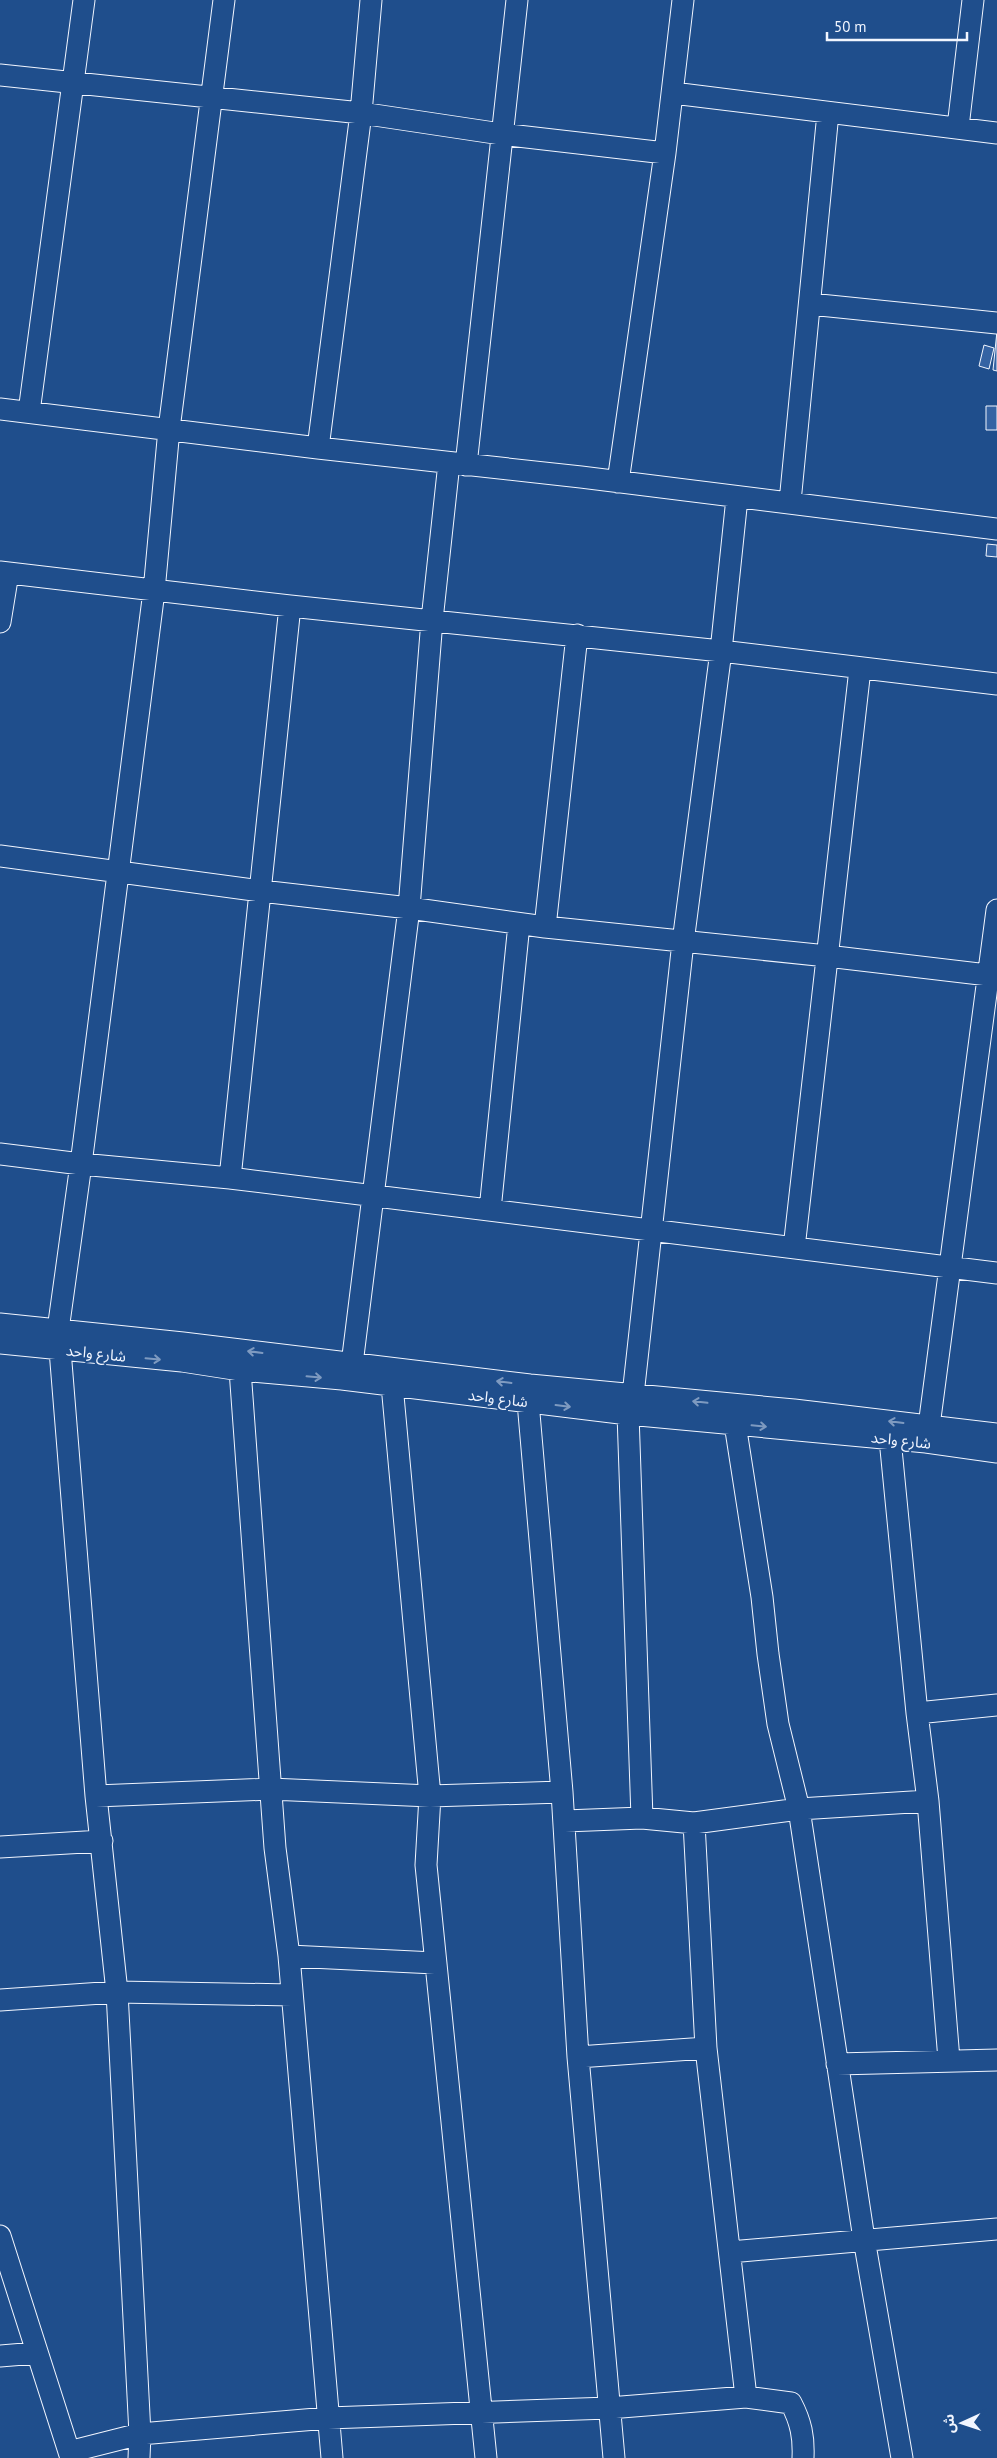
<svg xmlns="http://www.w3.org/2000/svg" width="997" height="2458" viewBox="0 0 997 2458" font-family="'PT Sans','Noto Sans Arabic',sans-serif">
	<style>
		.building { fill: #3563a3; stroke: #f2f6ff }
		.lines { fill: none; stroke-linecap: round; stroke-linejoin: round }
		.minor-casing { stroke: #f2f6ff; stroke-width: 23 }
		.minor { stroke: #1f4e8c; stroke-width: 21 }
		.oneway { stroke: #7e9ac0 }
		.labels { text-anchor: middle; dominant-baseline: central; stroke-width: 4; stroke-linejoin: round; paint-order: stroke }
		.street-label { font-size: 15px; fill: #f2f6ff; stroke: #1f4e8c }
	</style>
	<rect width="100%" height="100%" fill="#1f4e8c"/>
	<path class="building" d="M997 331V371L993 370Z
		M984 345 994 348 989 369 979 366Z
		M986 406H997V430H986Z
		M987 544 997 545V557L986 556Z"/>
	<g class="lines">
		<defs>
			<path id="minor" d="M0 75 361 113 501 134 665 153
				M673 93 997 133
				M958 127 973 0
				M810 304 997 323
				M0 409 318 448 581 477 997 529
				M29 412 84 0
				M318 448 361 113 371 0
				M466 465 517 0
				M618 482 665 153 683 0
				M790 502 828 113
				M0 572 290 606 721 651 997 684
				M0 622 8 573
				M0 856 261 891 409 908 545 927 827 956 997 976
				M545 927 577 635
				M0 1154 81 1164 230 1178 997 1273
				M230 1178 290 606
				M490 1210 519 924
				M794 1248 860 669
				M0 1324 183 1343 530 1385 794 1410 997 1434
				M58 1330 81 1164 154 591 169 429 224 0
				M0 1343 182 1361 240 1370 342 1379 628 1414 926 1442 997 1452
				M60 1350 96 1796 117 1992 140 2434 139 2458
				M352 1364 409 908 432 620 449 463
				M240 1370 275 1848 289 1956 332 2458
				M392 1385 430 1796 426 1865 486 2458
				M633 1395 683 942 721 651 737 498
				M528 1402 562 1792 578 2057 614 2458
				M628 1414 642 1818
				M735 1424 762 1597 768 1654 778 1724 799 1809 864 2239 902 2458
				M929 1426 997 910
				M890 1439 917 1713 928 1801 949 2060
				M917 1713 997 1705
				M96 1796 270 1789 430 1796 562 1792
				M565 1821 642 1818 694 1823 799 1809 928 1801
				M694 1823 706 2048 746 2397
				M0 1847 102 1841
				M289 1956 435 1963
				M0 2000 117 1992 292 1995
				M578 2057 706 2048
				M837 2064 997 2060
				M0 2236 71 2458
				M730 2252 997 2229
				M0 2356 36 2353
				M69 2452 140 2434 328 2418 609 2408 746 2397 791 2403C801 2422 804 2437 803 2458"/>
		</defs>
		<use href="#minor" class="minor-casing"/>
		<use href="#minor" class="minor"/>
	</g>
	<defs><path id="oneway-shaft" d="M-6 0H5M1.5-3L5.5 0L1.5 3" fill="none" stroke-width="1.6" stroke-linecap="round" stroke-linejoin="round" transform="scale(1.25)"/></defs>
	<g class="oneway">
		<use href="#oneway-shaft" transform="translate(255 1352) rotate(-173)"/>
		<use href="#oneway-shaft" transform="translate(153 1359) rotate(5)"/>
		<use href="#oneway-shaft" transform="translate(314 1377) rotate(5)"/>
		<use href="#oneway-shaft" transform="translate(504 1382) rotate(-173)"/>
		<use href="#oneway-shaft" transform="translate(700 1402) rotate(-174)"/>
		<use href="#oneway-shaft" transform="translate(563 1406) rotate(7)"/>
		<use href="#oneway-shaft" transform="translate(896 1422) rotate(-173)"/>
		<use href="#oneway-shaft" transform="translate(759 1426) rotate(6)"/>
	</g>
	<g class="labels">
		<g class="street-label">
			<text transform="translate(96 1353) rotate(6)">شارع واحد</text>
			<text transform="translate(498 1398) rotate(7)">شارع واحد</text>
			<text transform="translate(901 1440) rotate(6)">شارع واحد</text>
		</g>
	</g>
	<g transform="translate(962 2423) rotate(267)" stroke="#1f4e8c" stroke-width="4" paint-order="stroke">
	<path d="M0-4L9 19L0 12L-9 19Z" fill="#f2f6ff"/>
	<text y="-8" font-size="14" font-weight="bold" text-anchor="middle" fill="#f2f6ff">ش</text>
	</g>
	<path d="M827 32v8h140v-8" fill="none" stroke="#f2f6ff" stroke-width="2.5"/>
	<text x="834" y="32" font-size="15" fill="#f2f6ff" stroke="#1f4e8c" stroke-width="4" paint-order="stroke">50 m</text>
</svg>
